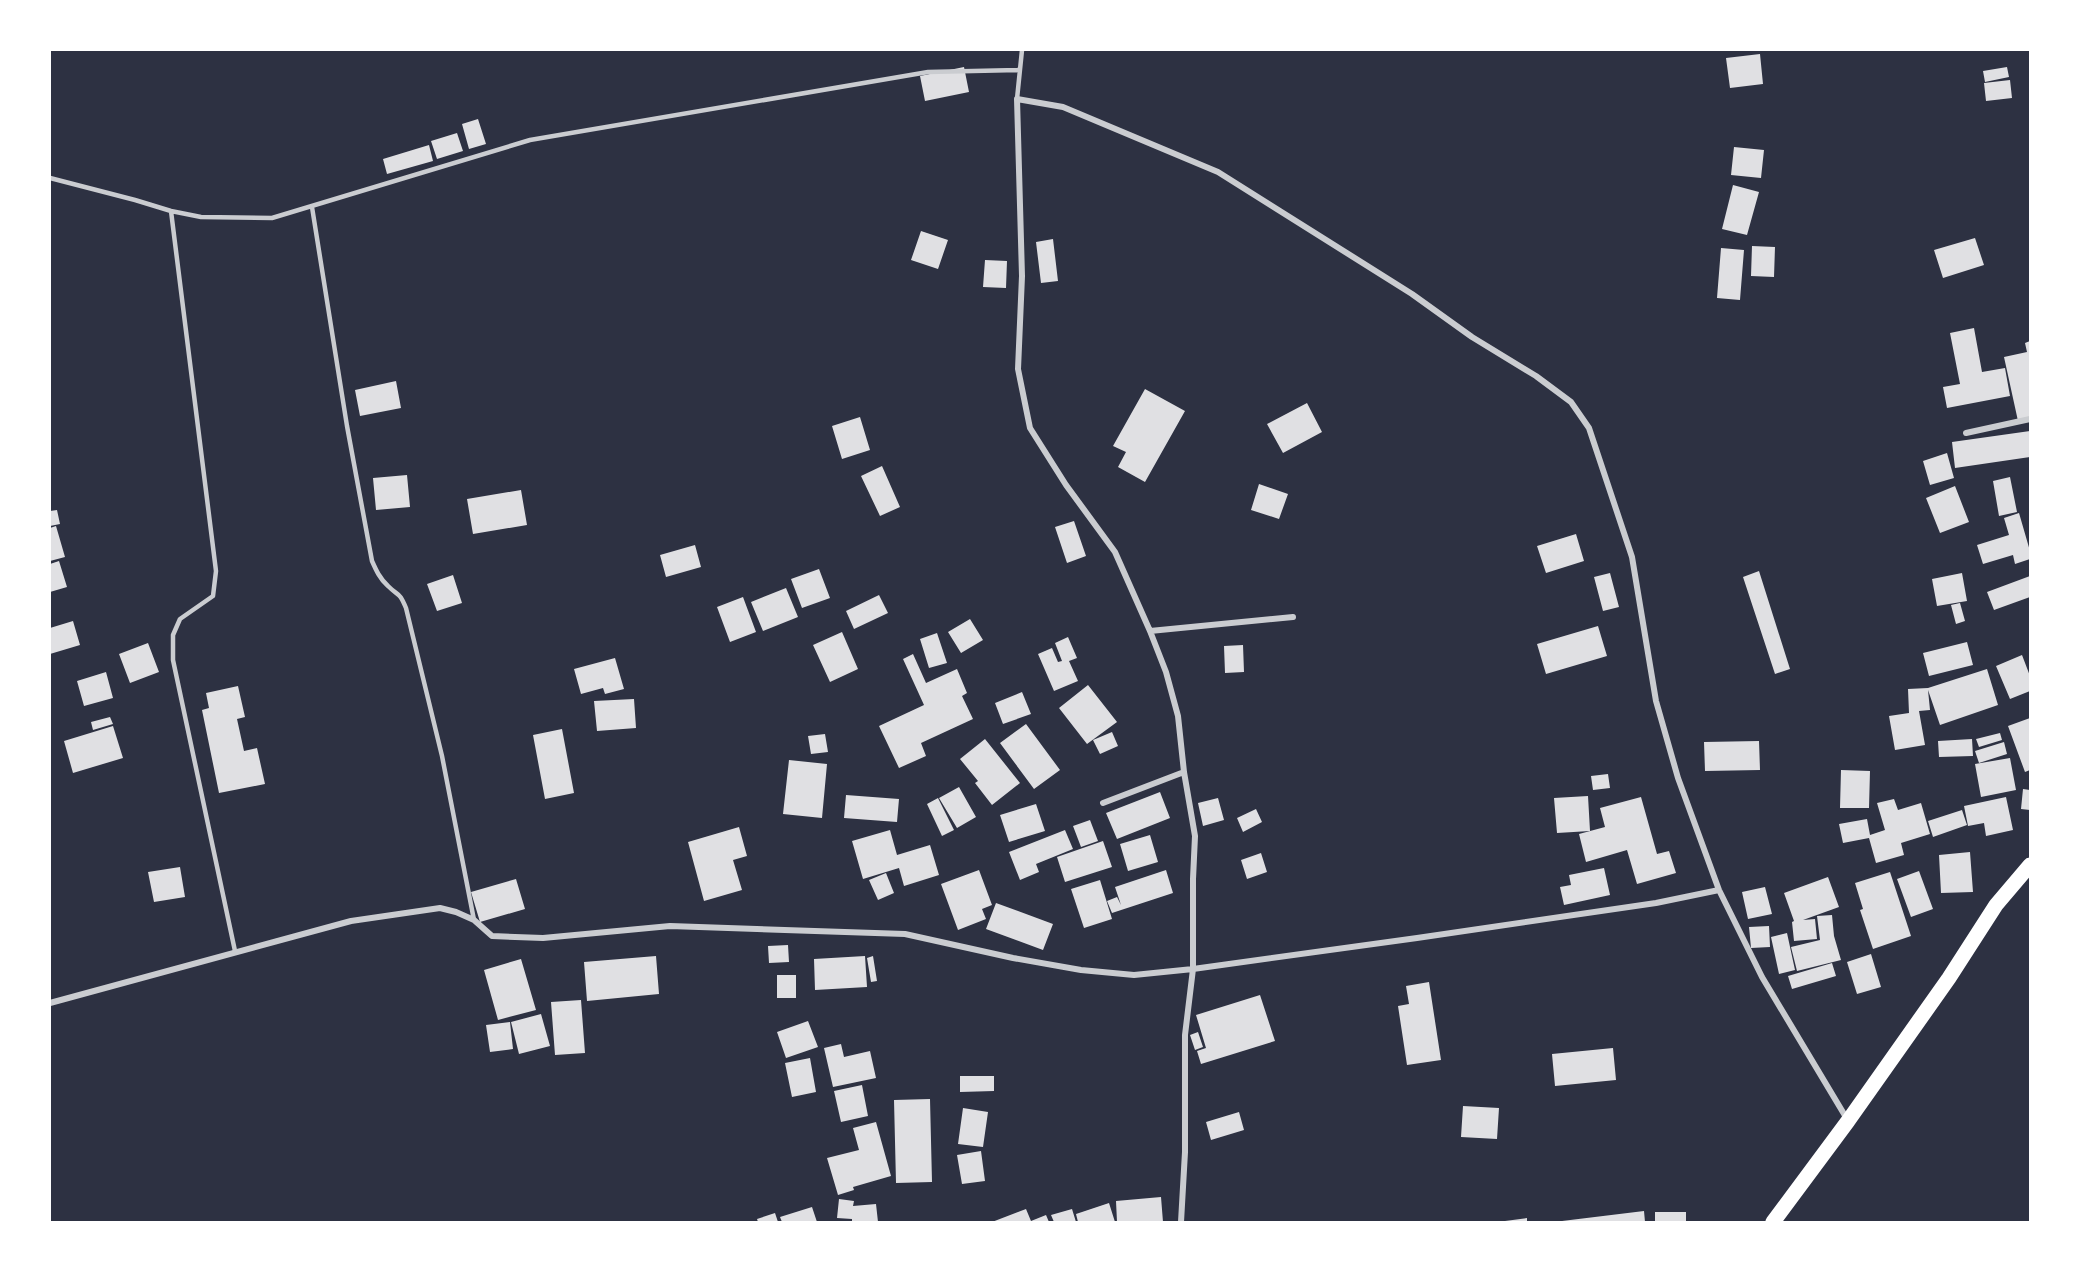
<svg xmlns="http://www.w3.org/2000/svg" width="2080" height="1272" viewBox="0 0 2080 1272" font-family="'Asap Condensed',sans-serif">
	<style>
		.building { fill: #e0e0e3 }
		.lines { fill: none; stroke-linecap: round; stroke-linejoin: round }
		.service { stroke: #caccd0; stroke-width: 4.5 }
		.minor { stroke: #caccd0; stroke-width: 6 }
		.primary { stroke: #fff; stroke-width: 15 }
	</style>
	<rect width="100%" height="100%" fill="#2d3142"/>
	<path class="building" d="M1760 54 1763 84 1730 88 1726 58Z
		M964 67 969 92 925 101 920 76Z
		M2007 67 2009 77 1985 82 1983 71Z
		M2010 80 2012 98 1986 101 1984 83Z
		M478 119 486 144 469 149 462 124Z
		M457 133 463 151 437 159 431 141Z
		M429 145 433 161 387 174 383 159Z
		M1734 147 1764 150 1761 178 1731 175Z
		M1733 185 1759 192 1747 235 1722 229Z
		M921 231 948 240 938 269 911 260Z
		M1975 238 1984 265 1943 278 1934 250Z
		M1053 239 1058 281 1041 283 1036 242Z
		M1752 246 1775 247 1774 277 1751 276Z
		M1721 248 1744 250 1740 300 1717 298Z
		M985 260 1007 261 1006 288 983 287Z
		M1974 328 1982 372 2005 368 2010 396 1947 408 1943 387 1960 384 1950 333Z
		M2030 341V418L2018 421 2004 357 2027 352 2025 343Z
		M396 381 401 408 360 416 355 390Z
		M1145 389 1185 411 1145 482 1118 467 1126 452 1113 446Z
		M1307 403 1322 432 1283 453 1267 424Z
		M860 417 870 450 842 459 832 426Z
		M2030 431V457L1955 468 1952 442Z
		M1947 453 1954 478 1930 485 1923 461Z
		M882 466 900 507 880 516 861 476Z
		M407 475 410 507 376 510 373 478Z
		M2010 477 2017 512 1999 516 1993 481Z
		M1259 484 1288 494 1279 519 1251 510Z
		M1955 486 1969 522 1940 533 1926 498Z
		M521 490 527 525 473 534 467 499Z
		M57 510 60 524 50 526V511Z
		M2019 513 2030 551V559L2015 564 2013 555 1983 564 1977 545 2009 535 2004 518Z
		M1074 521 1086 556 1067 563 1055 527Z
		M56 526 65 557 50 561V528Z
		M1576 534 1584 561 1546 573 1537 546Z
		M695 545 701 567 666 577 660 555Z
		M59 561 67 587 50 592V564Z
		M819 569 830 598 802 608 791 579Z
		M1759 571 1790 669 1775 674 1743 577Z
		M1610 573 1619 607 1603 611 1594 577Z
		M1962 573 1967 601 1937 606 1932 579Z
		M453 575 462 603 437 611 427 584Z
		M2030 576V597L1994 610 1987 592Z
		M786 588 798 617 763 631 751 602Z
		M879 595 888 613 854 629 846 611Z
		M743 597 756 632 730 642 717 607Z
		M1960 603 1965 621 1956 624 1951 605Z
		M970 619 983 640 961 653 948 632Z
		M73 621 80 645 50 654V628Z
		M1598 626 1607 656 1546 674 1537 644Z
		M842 632 858 669 830 682 813 645Z
		M937 633 947 663 929 668 920 639Z
		M1068 637 1077 658 1069 661 1078 681 1054 691 1038 654 1052 648 1058 662 1062 661 1055 643Z
		M1967 642 1973 665 1929 676 1923 653Z
		M148 643 159 672 130 683 119 654Z
		M1243 645 1244 672 1225 673 1224 646Z
		M913 654 926 683 957 669 967 693 962 696 973 719 921 743 926 756 899 768 879 726 924 705 903 659Z
		M2022 655 2030 676V691L2010 699 1996 666Z
		M615 658 624 689 605 694 603 688 581 694 574 669Z
		M1987 669 1998 705 1940 725 1928 690 1930 710 1919 711 1925 745 1895 750 1889 716 1909 713 1908 689 1928 688Z
		M106 672 113 698 84 706 77 681Z
		M1088 685 1117 722 1087 744 1059 708Z
		M238 686 245 717 237 719 244 751 257 748 265 784 219 793 202 710 209 708 206 693Z
		M1022 692 1031 714 1003 724 995 703Z
		M634 699 636 728 597 731 594 701Z
		M110 717 113 724 93 730 91 722Z
		M2030 718V770L2025 772 2008 726Z
		M1026 724 1060 770 1034 789 1000 743Z
		M113 726 123 758 73 773 64 741Z
		M562 729 574 793 545 799 533 735Z
		M1112 732 1118 746 1100 754 1093 740Z
		M2000 733 2002 740 1979 747 1976 739Z
		M825 734 828 752 811 754 808 736Z
		M985 739 1020 783 992 805 975 783 978 781 960 759Z
		M1972 739 1973 756 1939 757 1938 741Z
		M1759 741 1760 770 1705 771 1704 742Z
		M2004 742 2007 754 1979 763 1975 751Z
		M2010 758 2016 790 1981 797 1975 764Z
		M789 760 827 764 822 818 783 814Z
		M1841 770 1870 771 1869 808H1840Z
		M1608 774 1610 788 1593 790 1591 776Z
		M959 787 976 817 957 828 939 798Z
		M2023 789 2030 790V810L2021 809Z
		M1160 792 1170 818 1117 839 1106 813Z
		M846 795 899 799 897 822 844 818Z
		M1588 796 1590 831 1557 833 1554 798Z
		M1641 797 1657 854 1669 851 1676 873 1637 884 1627 850 1586 862 1579 834 1605 827 1600 808Z
		M2006 797 2013 830 1986 836 1984 823 1968 826 1964 806Z
		M938 798 954 830 942 836 927 804Z
		M1218 798 1224 820 1203 826 1198 803Z
		M1894 799 1898 810 1921 803 1930 834 1901 843 1904 855 1876 863 1869 838 1843 843 1839 824 1867 819 1870 835 1885 830 1877 803Z
		M1036 804 1045 831 1009 842 1000 815Z
		M1256 809 1262 822 1243 832 1237 818Z
		M1962 810 1967 825 1933 837 1928 821Z
		M1090 820 1098 841 1081 847 1073 826Z
		M739 827 747 856 733 860 742 890 704 901 688 842Z
		M890 830 897 855 930 845 939 875 904 886 899 868 863 879 852 841Z
		M1065 830 1073 849 1036 864 1039 872 1020 880 1009 852Z
		M1150 835 1158 862 1128 871 1120 844Z
		M1103 841 1112 867 1065 882 1057 857Z
		M1970 852 1973 892 1941 893 1939 855Z
		M1261 853 1267 872 1247 879 1241 860Z
		M180 867 185 897 154 902 148 872Z
		M1604 868 1610 895 1564 905 1560 887 1571 885 1569 875Z
		M979 870 992 905 982 909 986 919 958 930 941 884Z
		M1166 870 1173 893 1112 913 1107 901 1117 897 1121 905 1115 887Z
		M1919 871 1933 909 1911 917 1897 879Z
		M1890 872 1911 936 1873 949 1860 910 1863 909 1855 883Z
		M886 873 894 893 878 900 869 880Z
		M1828 877 1839 907 1803 920 1815 919 1817 939 1794 941 1792 922 1794 921 1784 893Z
		M516 879 525 909 480 922 471 892Z
		M1100 880 1112 919 1084 928 1071 889Z
		M1765 887 1772 914 1748 919 1742 892Z
		M996 903 1053 924 1043 950 986 929Z
		M1832 915 1834 936 1841 960 1797 971 1791 947 1820 940 1817 916Z
		M1769 926 1770 947 1751 948 1749 927Z
		M1787 933 1795 970 1779 974 1771 937Z
		M788 945 789 962 769 963 768 946Z
		M1871 954 1881 987 1857 994 1847 962Z
		M656 956 659 994 587 1001 584 962Z
		M865 956 867 987 815 990 814 959Z
		M873 956 877 981 871 982 867 958Z
		M521 959 536 1010 498 1020 484 970Z
		M1832 963 1836 976 1792 989 1788 976Z
		M777 975H796V998H777Z
		M1429 982 1441 1060 1407 1065 1398 1006 1409 1004 1406 986Z
		M1260 995 1275 1041 1201 1064 1197 1051 1206 1048 1196 1015Z
		M581 1000 585 1053 555 1055 551 1002Z
		M541 1014 550 1046 519 1054 511 1022Z
		M808 1021 818 1047 786 1058 777 1032Z
		M510 1022 513 1049 490 1052 486 1025Z
		M1198 1032 1203 1047 1195 1050 1190 1035Z
		M841 1044 844 1057 870 1051 876 1078 833 1087 824 1048Z
		M1613 1048 1616 1080 1555 1086 1552 1054Z
		M810 1058 816 1092 792 1097 785 1063Z
		M960 1076H994V1091L960 1092Z
		M862 1085 868 1116 841 1122 834 1091Z
		M930 1099 932 1182 896 1183 894 1100Z
		M1463 1106 1499 1108 1497 1139 1461 1137Z
		M963 1108 988 1112 983 1147 958 1144Z
		M1239 1112 1244 1130 1211 1140 1206 1122Z
		M876 1122 891 1176 853 1187 854 1190 838 1195 827 1158 859 1150 853 1128Z
		M981 1151 985 1181 962 1184 957 1155Z
		M1161 1197 1163 1222H1117L1116 1201Z
		M839 1199 854 1201 853 1206 876 1204 878 1222H852V1219L837 1218Z
		M1109 1203 1115 1222H1078L1076 1214Z
		M812 1207 817 1222H782L780 1217Z
		M1026 1209 1031 1221 1046 1215 1049 1222H992Z
		M1072 1209 1076 1222H1054L1051 1215Z
		M1644 1211 1645 1222H1562V1221Z
		M1655 1212H1686V1222H1655Z
		M775 1213 778 1222H758L757 1219Z
		M1527 1218V1222H1506L1505 1221Z"/>
	<g class="lines">
		<path class="service" d="M1017 99 1022 50
			M50 178 135 200 171 211 201 217 272 218 530 140 928 72 1020 70
			M312 207 347 426 372 561C376 570 380 579 388 586 399 597 399 591 406 608L442 756 474 920
			M171 211 216 571 213 596 180 619 173 635V660L235 951"/>
		<path class="minor" d="M1966 433 2030 419
			M1150 631 1293 617
			M1103 803 1184 772
			M50 1003 351 921 440 908 456 912 474 920 492 936 543 938 670 926 905 934 1013 958 1081 970 1134 975 1193 969 1417 938 1656 903 1719 890
			M1181 1222 1185 1152V1035L1193 969V879L1195 836 1184 772 1178 716 1166 672 1150 631 1115 552 1066 485 1030 428 1018 369 1022 276 1017 99 1063 107 1218 172 1412 294 1472 337 1536 376 1571 402 1589 428 1632 557 1656 701 1678 778 1719 890 1762 977 1847 1119"/>
		<path class="primary" d="M1773 1222 1848 1121 1949 978 1996 905 2030 865"/>
	</g>
	<rect width="2080" height="1272" fill="none" stroke="#ffffff" stroke-width="102"/>
</svg>
